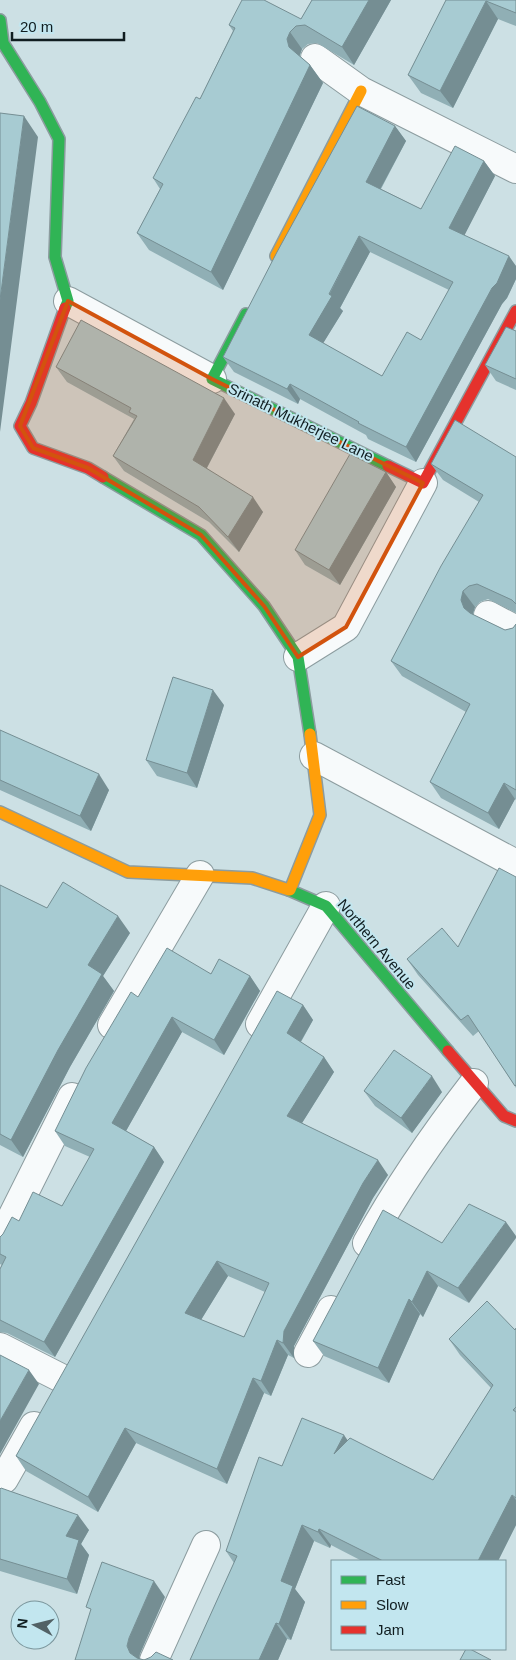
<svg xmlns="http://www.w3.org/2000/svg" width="516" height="1660" viewBox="0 0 516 1660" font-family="Helvetica,sans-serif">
<rect width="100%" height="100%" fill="#cce0e4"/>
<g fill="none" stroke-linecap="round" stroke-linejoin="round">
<defs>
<path id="street" d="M 315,58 L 361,91 L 516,169
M 68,301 L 212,379
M 488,615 L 516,630
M 298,657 L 346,627 L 423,483
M 314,756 L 516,864
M 260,1024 L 326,906
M 112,1025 L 200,875
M 0,1241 L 72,1097
M 367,1243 C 399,1185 433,1136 474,1083
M 0,1347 L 61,1378
M 308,1353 L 331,1310
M 0,1477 L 4,1479 L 34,1426
M 154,1660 L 206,1545"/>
<path id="fast" d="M 0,20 L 3,43 L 40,102 L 59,139 L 55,257 L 68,301 L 65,308
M 246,314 L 212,379 L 388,466
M 103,477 L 201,535 L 264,606 L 298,657 L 310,734
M 289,890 L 326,906 L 448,1051"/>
<path id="slow" d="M 276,256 L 361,91
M 0,812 L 128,872 L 252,878 L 289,890
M 290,890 L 320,815 L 310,734"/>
<path id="jam" d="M 65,308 L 31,403 L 20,426 L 33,448 L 88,468 L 103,477
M 388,466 L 423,483 L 516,311
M 448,1051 L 504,1116 L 516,1121"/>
</defs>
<use href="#street" stroke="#8c9c9f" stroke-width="30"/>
<use href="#fast" stroke="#8c9c9f" stroke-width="14"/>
<use href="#slow" stroke="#8c9c9f" stroke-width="14"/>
<use href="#jam" stroke="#8c9c9f" stroke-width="14"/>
<use href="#street" stroke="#f7fafb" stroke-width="28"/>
<use href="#fast" stroke="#30b455" stroke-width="11"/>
<use href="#slow" stroke="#ff9f0a" stroke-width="11"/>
<use href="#jam" stroke="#e5322d" stroke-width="11"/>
</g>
<path fill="#90afb5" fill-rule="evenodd" d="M 312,0 L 391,0 L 354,65 L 317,43 L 308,44 L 302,49 L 300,56 L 310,65 L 323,83 L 223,290 L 149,250 L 137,233 L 160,189 L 153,178 L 200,99 L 233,31 L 229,25 L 301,19 Z
M 446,0 L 516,0 L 516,26 L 498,19 L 453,108 L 421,93 L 408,75 Z
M 395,126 L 406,141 L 381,189 L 421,209 L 484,161 L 495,176 L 464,235 L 516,266 L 516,279 L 507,298 L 502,304 L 416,462 L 368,439 L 366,435 L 300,399 L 298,404 L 234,372 L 223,357 ZM 370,252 L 449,290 L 421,340 L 382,376 L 323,343 L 343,311 L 340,308 Z
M 516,331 L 516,390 L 496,381 L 485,365 Z
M 56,367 L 235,414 L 207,468 L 263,512 L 239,552 L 209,522 L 124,471 L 113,456 L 134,419 L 67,382 Z
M 516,457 L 516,613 L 488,599 L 480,602 L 475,607 L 473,615 L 505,630 L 513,628 L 516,624 L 516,800 L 515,799 L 499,829 L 441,798 L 430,782 L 466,712 L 402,676 L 391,661 L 479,502 L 443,480 L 431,464 Z
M 386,472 L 396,487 L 340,585 L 305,565 L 295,550 Z
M 224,705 L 197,788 L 157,776 L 146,760 Z
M 0,730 L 109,790 L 91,831 L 0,790 Z
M 516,877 L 516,1088 L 479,1031 L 473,1036 L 418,975 L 407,959 L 458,947 Z
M 0,885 L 47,908 L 130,933 L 103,976 L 114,991 L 70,1067 L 23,1157 L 0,1145 Z
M 211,974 L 250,976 L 260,991 L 224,1055 L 182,1032 L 126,1131 L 154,1147 L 164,1162 L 55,1357 L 7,1333 L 0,1332 L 0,1269 L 2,1265 L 0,1264 L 0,1237 L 19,1221 L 62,1206 L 90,1157 L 65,1146 L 55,1131 L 138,997 Z
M 303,1005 L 313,1020 L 301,1042 L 324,1057 L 334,1072 L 302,1123 L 388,1175 L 373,1198 L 294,1346 L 294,1358 L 288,1355 L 271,1396 L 264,1393 L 227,1484 L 136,1443 L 98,1512 L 26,1471 L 16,1456 ZM 228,1276 L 265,1292 L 244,1337 L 201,1320 Z
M 364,1091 L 442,1092 L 412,1133 L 375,1106 Z
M 442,1243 L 469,1303 L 438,1286 L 423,1317 L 420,1314 L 389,1383 L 324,1356 L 313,1341 Z
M 516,1328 L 516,1525 L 498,1561 L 362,1561 L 331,1545 L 330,1548 L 314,1541 L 295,1589 L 305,1602 L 291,1640 L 287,1639 L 278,1660 L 190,1660 L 234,1563 L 226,1551 L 282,1466 L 347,1441 L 433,1480 L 491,1388 L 460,1355 L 449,1339 L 515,1330 Z
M 0,1489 L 89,1530 L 81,1544 L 89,1555 L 77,1594 L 0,1571 Z"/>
<path fill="#758e93" d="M 369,0 L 391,0 L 354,65 L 342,47 Z
M 486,1 L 498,19 L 453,108 L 440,91 Z
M 290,32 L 302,49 L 299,57 L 289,47 L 287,39 Z
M 310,65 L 323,83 L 223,290 L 211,272 Z
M 24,116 L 38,137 L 0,432 L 0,300 Z
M 395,126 L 406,141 L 376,197 L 366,182 Z
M 484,161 L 495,176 L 460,244 L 449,228 Z
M 359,236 L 370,252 L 340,308 L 343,311 L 319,350 L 309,335 Z
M 509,256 L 516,266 L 516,279 L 507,298 L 502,304 L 416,462 L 406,447 Z
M 290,384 L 300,399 L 298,404 L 287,389 Z
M 224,398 L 235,414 L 203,475 L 193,460 Z
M 386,472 L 396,487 L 340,585 L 329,570 Z
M 253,497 L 263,512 L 239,552 L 228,537 Z
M 463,591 L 475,607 L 472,616 L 464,608 L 461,600 Z
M 213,690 L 224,705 L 197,788 L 187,773 Z
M 99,774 L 109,790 L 91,831 L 80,816 Z
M 504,783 L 515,799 L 499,829 L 488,813 Z
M 118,916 L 130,933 L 103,976 L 114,991 L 70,1067 L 23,1157 L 11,1140 L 88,965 Z
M 250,976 L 260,991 L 224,1055 L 214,1040 Z
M 303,1005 L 313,1020 L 297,1048 L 287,1033 Z
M 172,1017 L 182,1032 L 122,1138 L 112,1123 Z
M 324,1057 L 334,1072 L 297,1131 L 287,1116 Z
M 432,1076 L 442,1092 L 412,1133 L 401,1118 Z
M 154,1147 L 164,1162 L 55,1357 L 44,1342 Z
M 378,1160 L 388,1175 L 373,1198 L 294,1346 L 294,1358 L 283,1343 L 284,1331 L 363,1183 Z
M 506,1222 L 516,1236 L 516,1238 L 469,1303 L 458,1288 Z
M 217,1261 L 228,1276 L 196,1328 L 185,1313 Z
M 427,1271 L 438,1286 L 423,1317 L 412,1302 Z
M 409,1299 L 420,1314 L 389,1383 L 378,1368 Z
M 277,1340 L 288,1355 L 271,1396 L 261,1381 Z
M 29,1370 L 39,1384 L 0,1454 L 0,1421 Z
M 253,1378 L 264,1393 L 227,1484 L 217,1469 Z
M 125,1428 L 136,1443 L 98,1512 L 88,1497 Z
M 344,1435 L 355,1451 L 334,1454 Z
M 512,1495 L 516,1500 L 516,1525 L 498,1561 L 478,1561 Z
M 78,1515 L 89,1530 L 81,1544 L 89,1555 L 77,1594 L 67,1579 L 66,1536 Z
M 302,1525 L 314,1541 L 295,1589 L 305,1602 L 291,1640 L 279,1624 L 281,1581 Z
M 319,1529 L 331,1545 L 330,1548 L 318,1532 Z
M 154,1581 L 165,1597 L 140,1654 L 139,1660 L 130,1653 L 127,1646 L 129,1638 Z
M 276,1623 L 287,1639 L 278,1660 L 259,1660 Z"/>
<path fill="#a7cbd2" stroke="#758e93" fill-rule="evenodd" d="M 242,0 L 264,0 L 301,19 L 312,0 L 369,0 L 342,47 L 305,25 L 296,26 L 290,32 L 287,39 L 289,47 L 310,65 L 211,272 L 137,233 L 163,184 L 153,178 L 196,97 L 200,99 L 235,28 L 229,25 Z
M 446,0 L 516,0 L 516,13 L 486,1 L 440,91 L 408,75 Z
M 357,106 L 395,126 L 366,182 L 421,209 L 455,146 L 484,161 L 449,228 L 509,256 L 497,283 L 492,288 L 406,447 L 358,423 L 359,422 L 290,384 L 287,389 L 223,357 L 277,252 ZM 359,236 L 453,282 L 421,340 L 407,332 L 382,376 L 309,335 L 332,296 L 329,294 Z
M 0,113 L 24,116 L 0,300 Z
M 81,320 L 224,398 L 193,460 L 253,497 L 228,537 L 199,507 L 113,456 L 137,416 L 129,412 L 131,408 L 56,367 Z
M 506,327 L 516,331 L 516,379 L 485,365 Z
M 455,420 L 516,457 L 516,604 L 512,600 L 477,584 L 469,586 L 463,591 L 461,600 L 464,608 L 470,613 L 505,630 L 513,628 L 516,624 L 516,790 L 504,783 L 488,813 L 430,782 L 470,704 L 391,661 L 441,566 L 483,495 L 431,464 Z
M 350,454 L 386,472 L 329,570 L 295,550 Z
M 173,677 L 213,690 L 187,773 L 146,760 Z
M 0,730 L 99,774 L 80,816 L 0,780 Z
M 499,868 L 516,877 L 516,1085 L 515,1086 L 468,1015 L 461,1020 L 407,959 L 442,928 L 458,947 Z
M 63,882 L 118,916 L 88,965 L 102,974 L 58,1050 L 11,1140 L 0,1134 L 0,885 L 47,908 Z
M 167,948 L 211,974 L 219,959 L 250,976 L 214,1040 L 172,1017 L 112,1123 L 154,1147 L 44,1342 L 0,1320 L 0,1269 L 6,1257 L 0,1254 L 0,1237 L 3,1234 L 12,1217 L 19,1221 L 33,1192 L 62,1206 L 94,1149 L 55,1131 L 86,1068 L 131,992 L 138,997 Z
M 277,991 L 303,1005 L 287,1033 L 324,1057 L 287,1116 L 378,1160 L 363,1183 L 284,1331 L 283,1343 L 277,1340 L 261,1381 L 253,1378 L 217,1469 L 125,1428 L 88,1497 L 16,1456 ZM 217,1261 L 269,1283 L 244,1337 L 185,1313 Z
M 394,1050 L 432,1076 L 401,1118 L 364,1091 Z
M 469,1204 L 506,1222 L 458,1288 L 427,1271 L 412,1302 L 409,1299 L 378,1368 L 313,1341 L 383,1210 L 442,1243 Z
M 487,1301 L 515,1330 L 516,1328 L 516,1407 L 513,1410 L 516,1412 L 516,1498 L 512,1495 L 478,1561 L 383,1561 L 319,1529 L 318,1532 L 302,1525 L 281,1581 L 293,1586 L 279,1624 L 276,1623 L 259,1660 L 190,1660 L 237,1556 L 226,1551 L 259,1457 L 282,1466 L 302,1418 L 344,1435 L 334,1454 L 350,1438 L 433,1480 L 493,1385 L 449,1339 Z
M 0,1355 L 29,1370 L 0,1421 Z
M 1,1488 L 78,1515 L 66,1536 L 79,1540 L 67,1579 L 0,1559 L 0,1489 Z
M 102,1562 L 154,1581 L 129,1638 L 127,1646 L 130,1653 L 137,1658 L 144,1660 L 151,1657 L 156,1652 L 173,1660 L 75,1660 L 91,1609 L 86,1607 Z
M 466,1649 L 470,1649 L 491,1660 L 460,1660 Z"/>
<path fill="#d2530e" fill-opacity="0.2" stroke="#d2530e" stroke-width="4" stroke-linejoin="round" d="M 68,301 L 212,379 L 423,483 L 346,627 L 298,657 L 264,606 L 201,535 L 88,468 L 33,448 L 20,426 Z"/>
<g text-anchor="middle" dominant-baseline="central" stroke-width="4" stroke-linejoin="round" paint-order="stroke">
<g font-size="15" fill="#101d20" stroke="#c2e6ef">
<text transform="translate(301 422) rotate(26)">Srinath Mukherjee Lane</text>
<text transform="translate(377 944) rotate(50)">Northern Avenue</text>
</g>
</g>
<rect x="331" y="1560" width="175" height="90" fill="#c2e6ef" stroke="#7b969c"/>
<rect x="341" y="1576" width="25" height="8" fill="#30b455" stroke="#7b969c"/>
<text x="376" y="1585" font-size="15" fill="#101d20">Fast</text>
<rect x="341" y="1601" width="25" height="8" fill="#ff9f0a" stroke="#7b969c"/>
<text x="376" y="1610" font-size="15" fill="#101d20">Slow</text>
<rect x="341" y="1626" width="25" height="8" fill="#e5322d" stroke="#7b969c"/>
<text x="376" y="1635" font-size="15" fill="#101d20">Jam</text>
<g transform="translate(35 1625) rotate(277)"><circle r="24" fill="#c2e6ef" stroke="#7b969c"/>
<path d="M0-4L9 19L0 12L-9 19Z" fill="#526165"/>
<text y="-8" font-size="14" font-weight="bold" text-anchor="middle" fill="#101d20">N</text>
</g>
<path d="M12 32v8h112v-8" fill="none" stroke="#101d20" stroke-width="2.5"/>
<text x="20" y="32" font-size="15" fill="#101d20" stroke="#c2e6ef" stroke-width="4" paint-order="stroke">20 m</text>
</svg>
